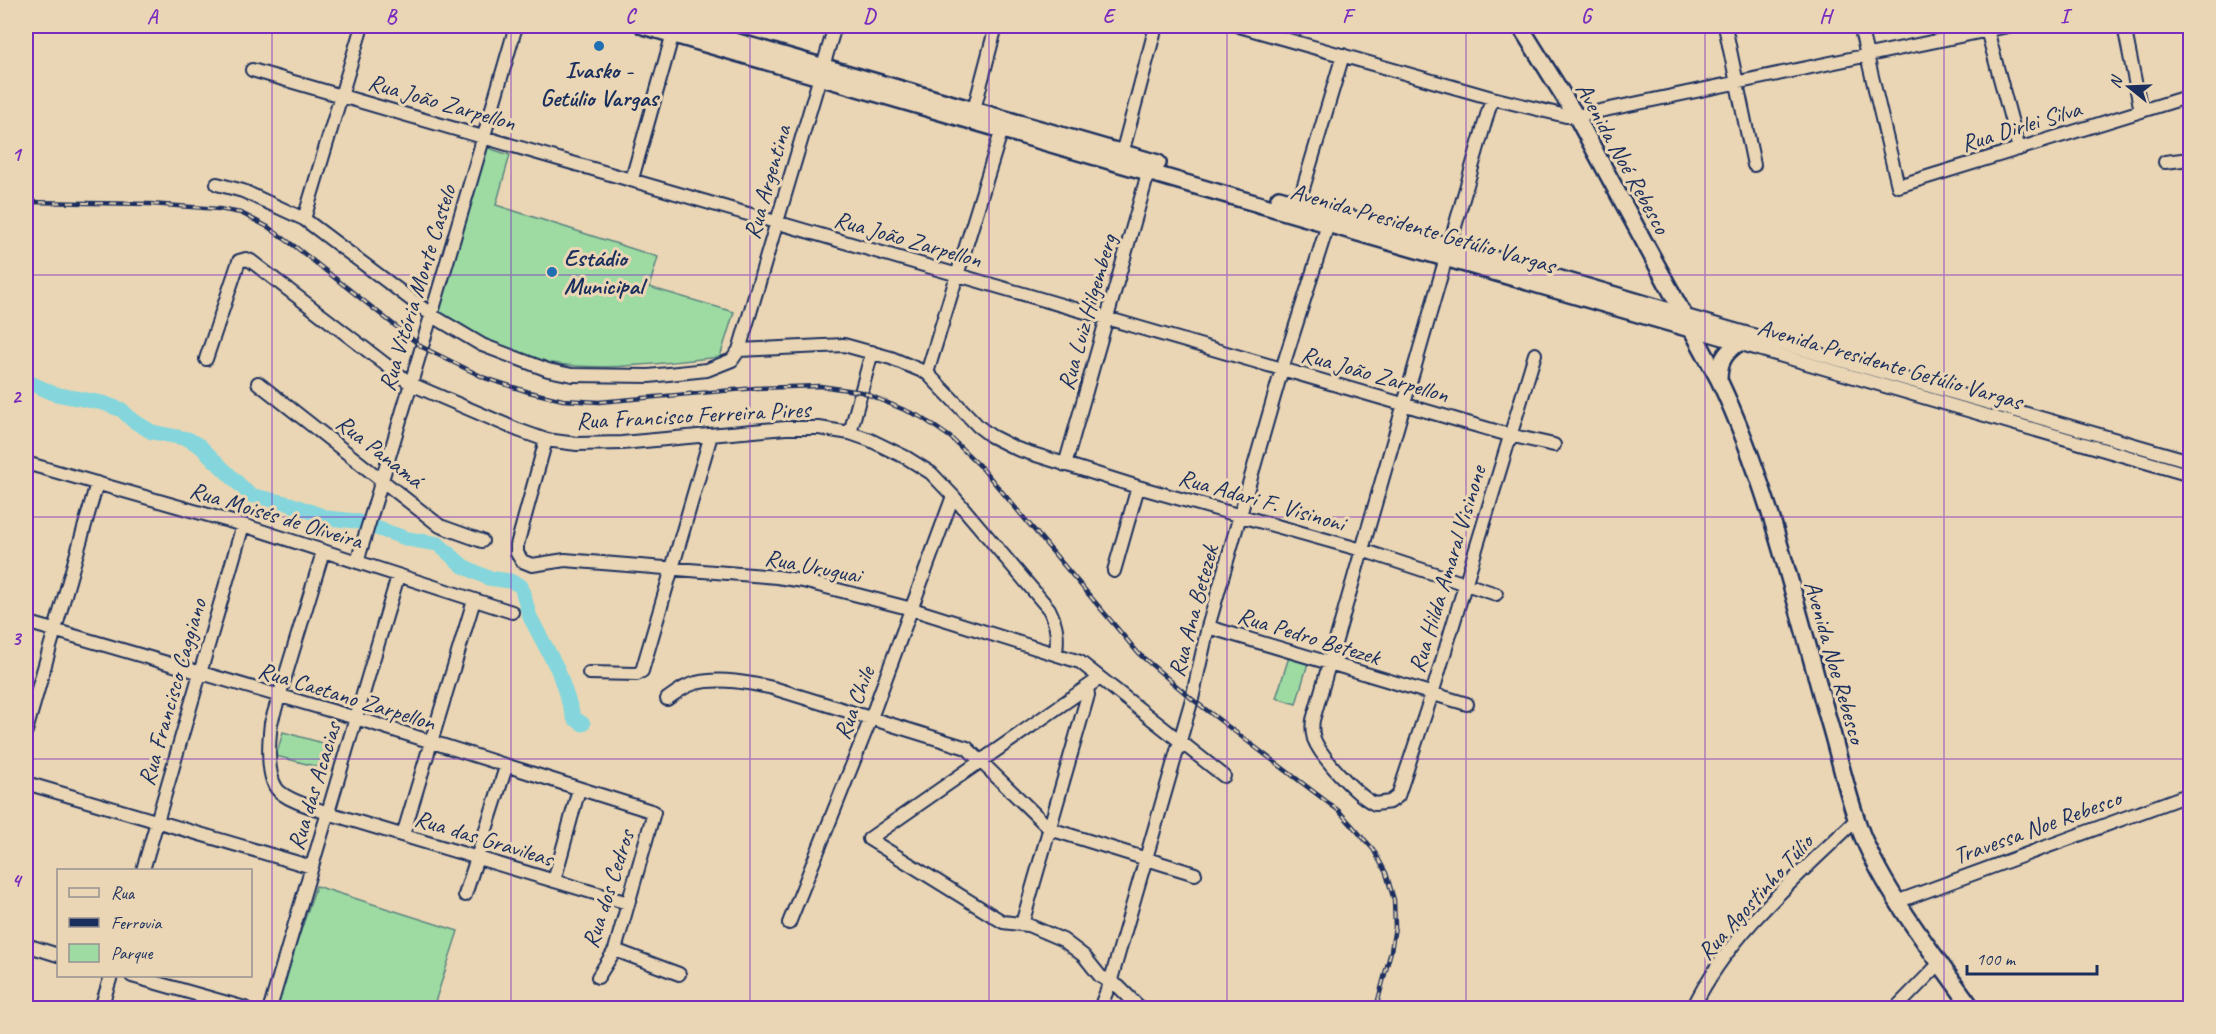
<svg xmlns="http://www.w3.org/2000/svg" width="2216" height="1034" viewBox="0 0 2216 1034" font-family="Caveat,sans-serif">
<rect width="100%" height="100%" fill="#ead6b4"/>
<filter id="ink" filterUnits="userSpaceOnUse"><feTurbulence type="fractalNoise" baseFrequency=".0167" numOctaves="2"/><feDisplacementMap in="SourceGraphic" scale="12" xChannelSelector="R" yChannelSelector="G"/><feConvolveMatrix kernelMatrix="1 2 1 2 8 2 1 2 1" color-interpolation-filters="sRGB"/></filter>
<g filter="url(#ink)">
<path fill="#9edba2" stroke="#5c8580" stroke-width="1.5" d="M 485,147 L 510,155 L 496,205 L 658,257 L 649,287 L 734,312 L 720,357 C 651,364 579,377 511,353 C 486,344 462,329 437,317 Z
M 1289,657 L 1308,663 L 1296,704 L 1276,698 Z
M 283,732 L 330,745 L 322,768 L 276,756 Z
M 316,886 L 458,931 L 433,1008 L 275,1008 Z"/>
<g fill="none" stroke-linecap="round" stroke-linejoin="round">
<path stroke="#84d6dc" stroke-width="15" d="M 26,381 L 55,394 L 103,403 L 122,410 L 132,420 L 152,432 L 188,439 L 200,446 L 250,495 L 290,504 L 328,518 L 356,521 L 408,539 L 438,544 L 463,566 L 488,578 L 510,581 L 521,586 L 530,617 L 558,670 L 574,718 L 583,724"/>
<defs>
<path id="minor" d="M 1239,26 L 1492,98 L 1566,116 L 1576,116 L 2008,26
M 1725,26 L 1754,165
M 1860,26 L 1898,186 L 2190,96
M 1986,26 L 2019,149
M 2124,26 L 2141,111
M 252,70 L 1509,435 L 1554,445
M 1492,98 L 1313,720 C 1312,726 1312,732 1314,739 C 1321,757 1357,796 1375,804 L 1390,802 L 1398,796 L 1432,694 L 1535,354
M 972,117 L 996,26
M 1120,161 L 1156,26
M 2165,162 L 2190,159
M 632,179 L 675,26
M 217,184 L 243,191 L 304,219 L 433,316 L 482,345 L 548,370 L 572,375 L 649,376 L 707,370 L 732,360 L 739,350 L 844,345 L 891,358 L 927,373 L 978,426 L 991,436 L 1017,449 L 1138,487 L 1362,550 L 1496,594
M 1296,212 L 1343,55
M 304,219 L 362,26
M 1683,315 L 2190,461
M 1690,329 L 2190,475
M 739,350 L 835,26
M 206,359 L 239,261 L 246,259 L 251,261 L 411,384 L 518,430 L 546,440 L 577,444 L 622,443 L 786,428 L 819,428 L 850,433 L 870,440 L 907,458 L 931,473 L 953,496 L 1049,609 C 1057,625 1058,636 1056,653
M 927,373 L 1002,129
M 258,383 L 440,526 L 482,541
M 850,433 L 872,352
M 546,440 L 517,545 L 517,553 L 522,561 L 532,565 L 565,560 L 777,577 L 803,581 L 912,609 L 1080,662 L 1224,776
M 26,463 L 243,525 L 512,612
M 1065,465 L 1151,163
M 323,552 L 271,723 C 269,740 266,774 277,789 C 285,800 315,808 328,813 L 628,903
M 357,562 C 412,383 464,205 516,26
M 1114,571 L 1138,487
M 26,622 L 356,718 L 654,812 L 615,950 L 598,977
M 1208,627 L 1467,704
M 589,673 L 637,674 L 642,671 L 711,435
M 1100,678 L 869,839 L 1003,922 L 1028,925 L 1063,940 L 1084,956 L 1100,976 L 1119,987 L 1140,1008
M 667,699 C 676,693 685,685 696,683 C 720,677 750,683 773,688 L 967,748 L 1050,829 L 1195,874
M 26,731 L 97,483
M 26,783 L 312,867
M 403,835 L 474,600
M 143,870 L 243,525
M 554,881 L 579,789
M 465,895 L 506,767
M 1899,901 L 2190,794
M 789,923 L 871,718 L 953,496
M 1022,924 L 1088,695 L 1087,687
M 26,945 L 58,955
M 615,950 L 679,974
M 132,976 L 245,1008
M 101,1008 L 111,976
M 270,1008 L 398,576
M 1100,1008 L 1110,983 L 1192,699 L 1208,627 L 1282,369 L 1330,218
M 1693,1008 C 1729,933 1798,876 1857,819
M 1896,1008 L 1940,963"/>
<path id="major" d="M 643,26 L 1690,329
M 682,26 L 1158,163
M 1520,26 L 1576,116 L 1719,380 C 1770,488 1796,607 1829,722 C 1840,759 1848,799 1862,835 C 1886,894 1935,956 1972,1008
M 1279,198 L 1449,246 L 1683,315
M 1719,380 C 1719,362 1724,353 1739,343"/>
</defs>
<use href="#minor" stroke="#1b2f5e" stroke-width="16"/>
<use href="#major" stroke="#1b2f5e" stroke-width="20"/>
<use href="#minor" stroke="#ead6b4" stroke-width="12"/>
<use href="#major" stroke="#ead6b4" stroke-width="15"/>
<defs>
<path id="rail" d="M 26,202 L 150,204 L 219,209 L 241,213 L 268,227 L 297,248 L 422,347 L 485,378 L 529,392 L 563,400 L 599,402 L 756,388 L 820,386 L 862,392 L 921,417 L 950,437 L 981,467 L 1139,654 L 1192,699 L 1339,811 L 1373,849 L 1386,873 L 1394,900 L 1395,927 L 1391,951 L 1376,1008"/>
</defs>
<use href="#rail" stroke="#1b2f5e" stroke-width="4.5"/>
<use href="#rail" stroke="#ead6b4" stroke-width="2" stroke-dasharray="7" stroke-linecap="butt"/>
</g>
</g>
<path fill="none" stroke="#7b2cbf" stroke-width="1.5" stroke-opacity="0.55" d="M 272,26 L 272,1008M 511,26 L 511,1008M 750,26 L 750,1008M 989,26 L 989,1008M 1227,26 L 1227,1008M 1466,26 L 1466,1008M 1705,26 L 1705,1008M 1944,26 L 1944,1008M 26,275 L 2190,275M 26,517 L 2190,517M 26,759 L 2190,759"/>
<g fill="#1f6fb2" stroke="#ead6b4" stroke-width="2">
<circle cx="599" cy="46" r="6"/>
<circle cx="552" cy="272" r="6"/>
</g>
<g text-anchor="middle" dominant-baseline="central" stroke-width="6" stroke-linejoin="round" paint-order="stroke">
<g font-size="24" font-weight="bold" fill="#1b2f5e" stroke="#ead6b4">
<text x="599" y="70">Ivasko -<tspan x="599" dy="28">Getúlio Vargas</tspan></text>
<text x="564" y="258" text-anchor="start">Estádio<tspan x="564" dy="28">Municipal</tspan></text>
</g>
<g font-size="24" fill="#1b2f5e" stroke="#ead6b4">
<text transform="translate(442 102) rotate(16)">Rua João Zarpellon</text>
<text transform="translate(2021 126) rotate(-17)">Rua Dirlei Silva</text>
<text transform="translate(1623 158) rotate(61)">Avenida Noé Rebesco</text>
<text transform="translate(767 182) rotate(-74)">Rua Argentina</text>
<text transform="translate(1423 228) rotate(16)">Avenida Presidente Getúlio Vargas</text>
<text transform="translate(908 239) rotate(16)">Rua João Zarpellon</text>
<text transform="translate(417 288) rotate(-73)">Rua Vitória Monte Castelo</text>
<text transform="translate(1087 312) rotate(-74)">Rua Luiz Hilgemberg</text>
<text transform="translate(1890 364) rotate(16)">Avenida Presidente Getúlio Vargas</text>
<text transform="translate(1375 374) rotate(16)">Rua João Zarpellon</text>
<text transform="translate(693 415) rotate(-3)">Rua Francisco Ferreira Pires</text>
<text transform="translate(380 451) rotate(38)">Rua Panamá</text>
<text transform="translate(1262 500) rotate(16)">Rua Adari F. Visinoni</text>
<text transform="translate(276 515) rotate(17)">Rua Moisés de Oliveira</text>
<text transform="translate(813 566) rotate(11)">Rua Uruguai</text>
<text transform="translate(1447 569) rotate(-73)">Rua Hilda Amaral Visinone</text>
<text transform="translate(1193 611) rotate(-75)">Rua Ana Betezek</text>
<text transform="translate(1309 636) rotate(17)">Rua Pedro Betezek</text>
<text transform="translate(1835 662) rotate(74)">Avenida Noe Rebesco</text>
<text transform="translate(172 692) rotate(-74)">Rua Francisco Caggiano</text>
<text transform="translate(347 696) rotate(17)">Rua Caetano Zarpellon</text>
<text transform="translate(854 703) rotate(-69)">Rua Chile</text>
<text transform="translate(314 786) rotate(-73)">Rua das Acacias</text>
<text transform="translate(2037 827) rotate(-20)">Travessa Noe Rebesco</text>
<text transform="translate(484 838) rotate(17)">Rua das Gravileas</text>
<text transform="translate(608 889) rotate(-72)">Rua dos Cedros</text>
<text transform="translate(1755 897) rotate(-48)">Rua Agostinho Túlio</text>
</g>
</g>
<rect width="2216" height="1034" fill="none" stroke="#ead6b4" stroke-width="66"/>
<rect x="57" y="869" width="195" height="108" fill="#ead6b4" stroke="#979392" stroke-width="1.5"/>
<rect x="69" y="888" width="30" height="9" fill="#ead6b4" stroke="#979392" stroke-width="1.5"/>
<text x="111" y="899" font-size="18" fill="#1b2f5e">Rua</text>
<rect x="69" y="918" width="30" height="9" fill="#1b2f5e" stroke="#979392" stroke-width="1.5"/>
<text x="111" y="929" font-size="18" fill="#1b2f5e">Ferrovia</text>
<rect x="69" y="944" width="30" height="18" fill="#9edba2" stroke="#979392" stroke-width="1.5"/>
<text x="111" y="959" font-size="18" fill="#1b2f5e">Parque</text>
<g transform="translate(2129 87) rotate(288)" stroke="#ead6b4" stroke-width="4.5" paint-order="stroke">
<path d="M0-4.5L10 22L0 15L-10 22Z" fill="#1b2f5e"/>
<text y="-9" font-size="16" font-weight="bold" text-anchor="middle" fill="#1b2f5e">N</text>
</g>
<path d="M1967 965v9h130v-9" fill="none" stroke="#1b2f5e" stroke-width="3"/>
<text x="1976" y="965" font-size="18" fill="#1b2f5e" stroke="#ead6b4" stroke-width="4.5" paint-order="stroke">100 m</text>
<rect x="33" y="33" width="2150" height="968" fill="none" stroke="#7b2cbf" stroke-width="2"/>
<g font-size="20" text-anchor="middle" font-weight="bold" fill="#7b2cbf">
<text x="152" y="23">A</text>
<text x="391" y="23">B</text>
<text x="630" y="23">C</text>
<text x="869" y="23">D</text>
<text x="1108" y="23">E</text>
<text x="1347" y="23">F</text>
<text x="1586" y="23">G</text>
<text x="1825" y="23">H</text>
<text x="2064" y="23">I</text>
<text x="16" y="161">1</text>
<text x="16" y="403">2</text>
<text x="16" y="645">3</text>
<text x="16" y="887">4</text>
</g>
</svg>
